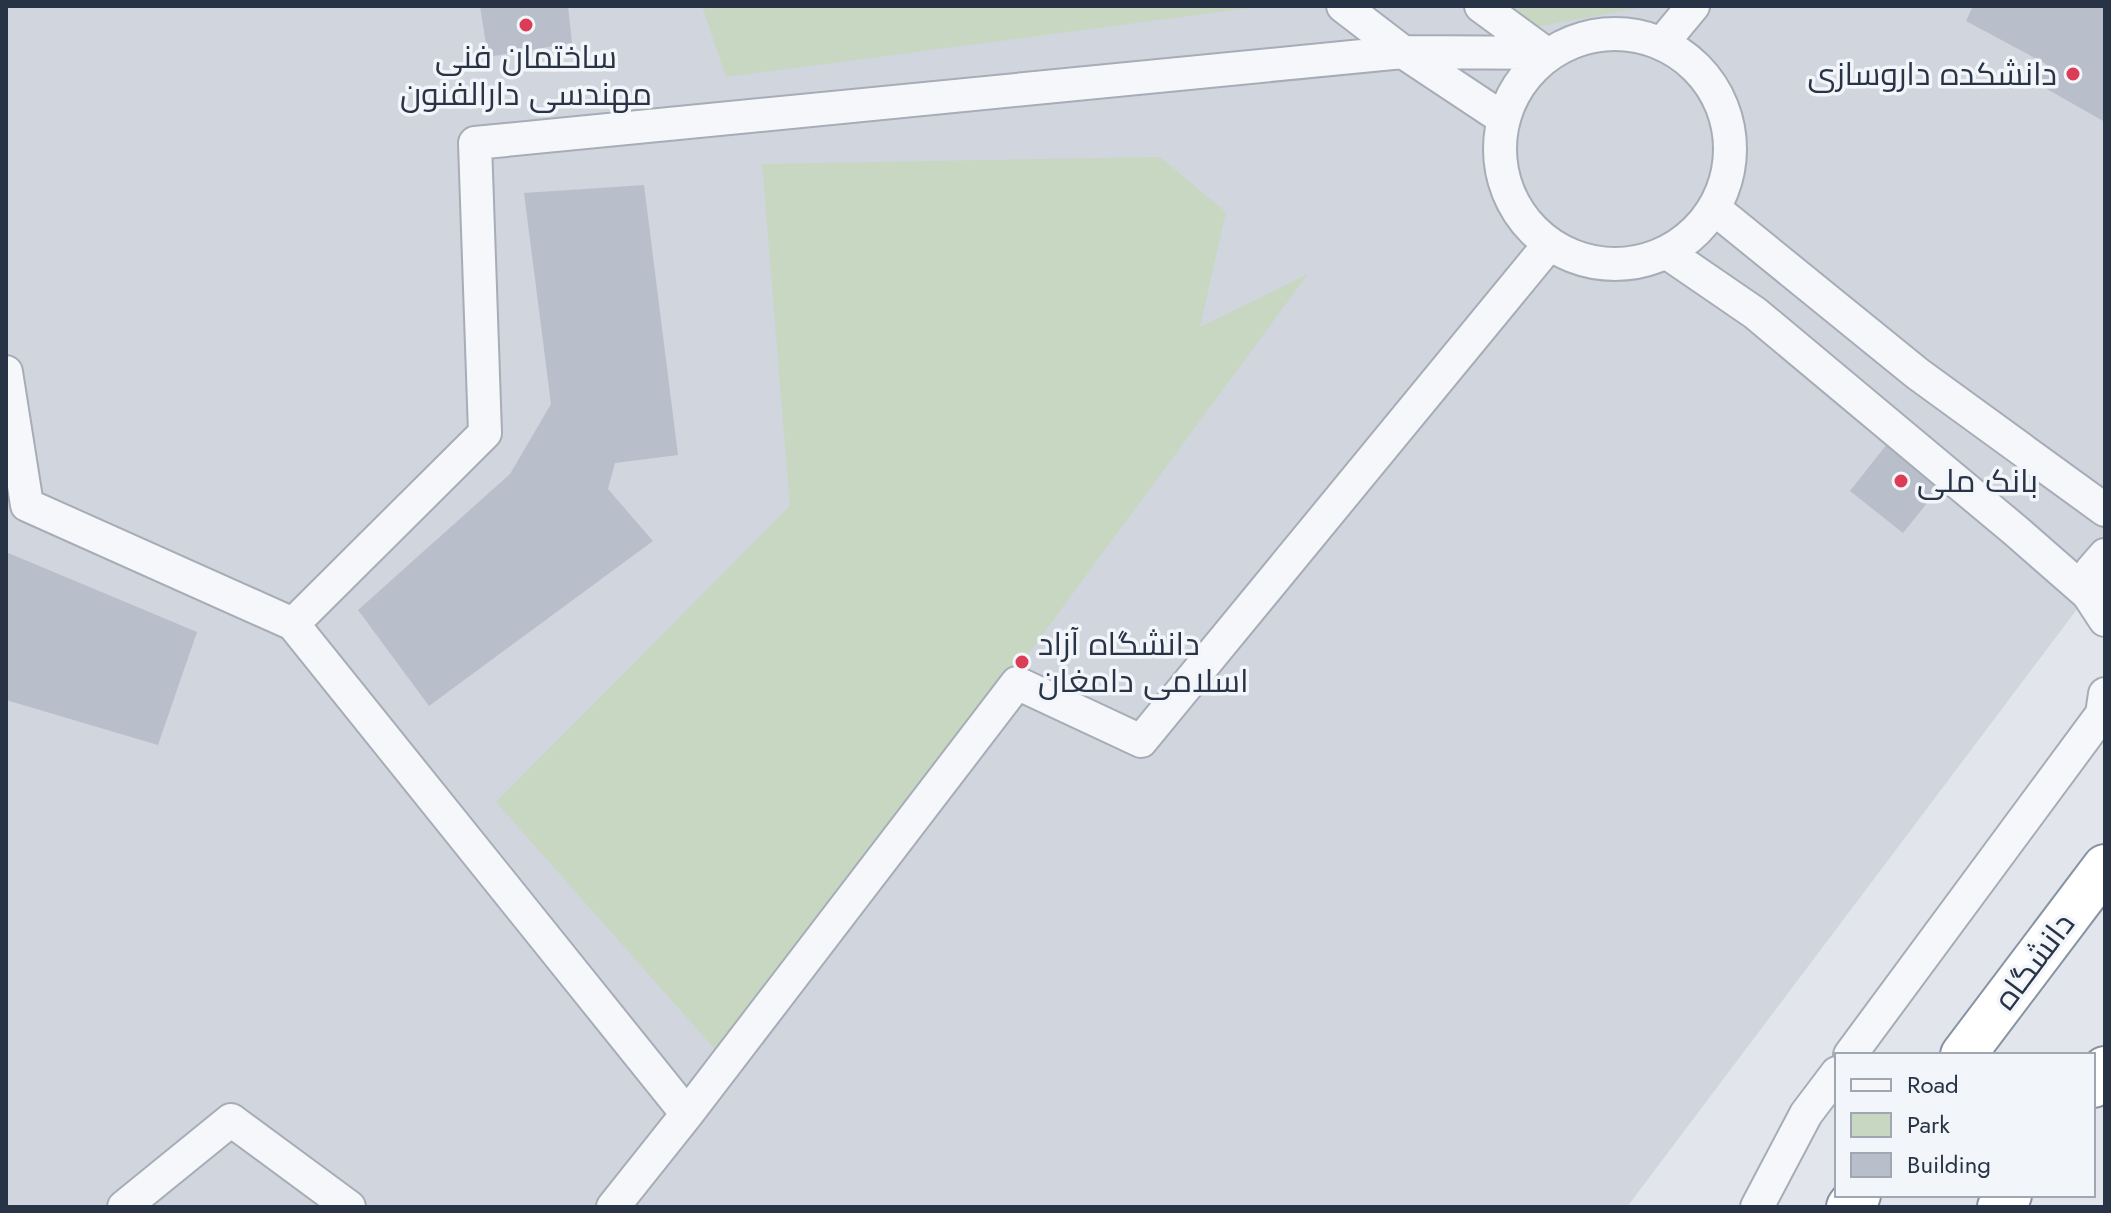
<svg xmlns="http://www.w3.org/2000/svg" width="2111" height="1213" viewBox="0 0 2111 1213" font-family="Jost,Cairo,sans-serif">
<rect width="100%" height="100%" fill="#e2e6ec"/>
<path fill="#d0d5de" d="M 6,6 L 2105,6 L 2105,572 L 1627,1207 L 6,1207 Z"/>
<path fill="#c8d7c2" d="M 702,6 L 1264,6 L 726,77 Z
M 1481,6 L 1650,6 L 1513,31 Z
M 1160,157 L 1226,212 L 1200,327 L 1308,274 L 727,1063 L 496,802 L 790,506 L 762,164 Z"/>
<path fill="#b9bfca" d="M 480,6 L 568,6 L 572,43 L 488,57 Z
M 1973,6 L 2105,6 L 2105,122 L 2038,84 L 2046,64 L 1966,21 Z
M 644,185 L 678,455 L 615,463 L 608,489 L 653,541 L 429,706 L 358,610 L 510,474 L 551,404 L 524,193 Z
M 1898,430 L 1952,472 L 1903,533 L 1850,491 Z
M 6,552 L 197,632 L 158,745 L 6,700 Z"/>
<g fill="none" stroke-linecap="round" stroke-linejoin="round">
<defs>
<path id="street" d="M 1343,6 L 1403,52 L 1501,117
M 1481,6 L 1545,53
M1500 149a115 115 0 1 1 230 0a115 115 0 1 1-230 0Z
M 1664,41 L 1693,6
M 1716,210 L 1918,374 L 2105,510
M 1669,254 L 1755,313 L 2016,531 L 2088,594
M 6,372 L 27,505 L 293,624 L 485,433 L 475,143 L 1403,52 L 1545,53
M 2105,555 L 2091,571 L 2088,594 L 2105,620
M 293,624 L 687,1114 L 1017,683 L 1141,741 L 1547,247
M 1850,1055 L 2102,714 L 2105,694
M 124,1207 L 231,1120 L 349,1207
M 613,1207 L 687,1114
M 1757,1207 L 1806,1114 L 1837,1073"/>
<path id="highway" d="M 1963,1055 L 2105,867
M 2093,1085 L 2105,1069
M 1849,1207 L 1858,1195
M 2000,1207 L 2009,1195"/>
</defs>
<use href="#street" stroke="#a6adb7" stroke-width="36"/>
<use href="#highway" stroke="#8893a4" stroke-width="48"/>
<use href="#street" stroke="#f6f7fa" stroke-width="32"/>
<use href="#highway" stroke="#fff" stroke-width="44"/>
</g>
<g fill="#dc3c55" stroke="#f2f5f9" stroke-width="3">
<circle cx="526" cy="25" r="8"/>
<circle cx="2073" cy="74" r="8"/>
<circle cx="1901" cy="481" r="8"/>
<circle cx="1022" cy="662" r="8"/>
</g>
<g text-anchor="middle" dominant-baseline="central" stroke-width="7" stroke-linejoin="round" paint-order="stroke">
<g font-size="32" fill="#283346" stroke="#f2f5f9" text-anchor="start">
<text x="526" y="57" text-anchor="middle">ساختمان فنی<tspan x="526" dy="37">مهندسی دارالفنون</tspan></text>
<text x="2057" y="74" text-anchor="end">دانشکده داروسازی</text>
<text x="1917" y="481">بانک ملی</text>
<text x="1038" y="644">دانشگاه آزاد<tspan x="1038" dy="37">اسلامی دامغان</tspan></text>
</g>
<g font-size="32" fill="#283346" stroke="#f2f5f9">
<text transform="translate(2034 961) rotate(-53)">دانشگاه</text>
</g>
</g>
<rect width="2111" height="1213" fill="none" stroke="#283346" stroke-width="16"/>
<rect x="1835" y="1053" width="260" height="144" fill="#f2f5f9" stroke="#a1a7b1" stroke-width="2"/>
<rect x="1851" y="1079" width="40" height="12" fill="#f6f7fa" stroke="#a1a7b1" stroke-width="2"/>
<text x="1907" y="1093" font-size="24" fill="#283346">Road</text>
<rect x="1851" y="1113" width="40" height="24" fill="#c8d7c2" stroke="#a1a7b1" stroke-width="2"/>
<text x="1907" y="1133" font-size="24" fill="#283346">Park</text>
<rect x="1851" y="1153" width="40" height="24" fill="#b9bfca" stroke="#a1a7b1" stroke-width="2"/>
<text x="1907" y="1173" font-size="24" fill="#283346">Building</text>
</svg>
